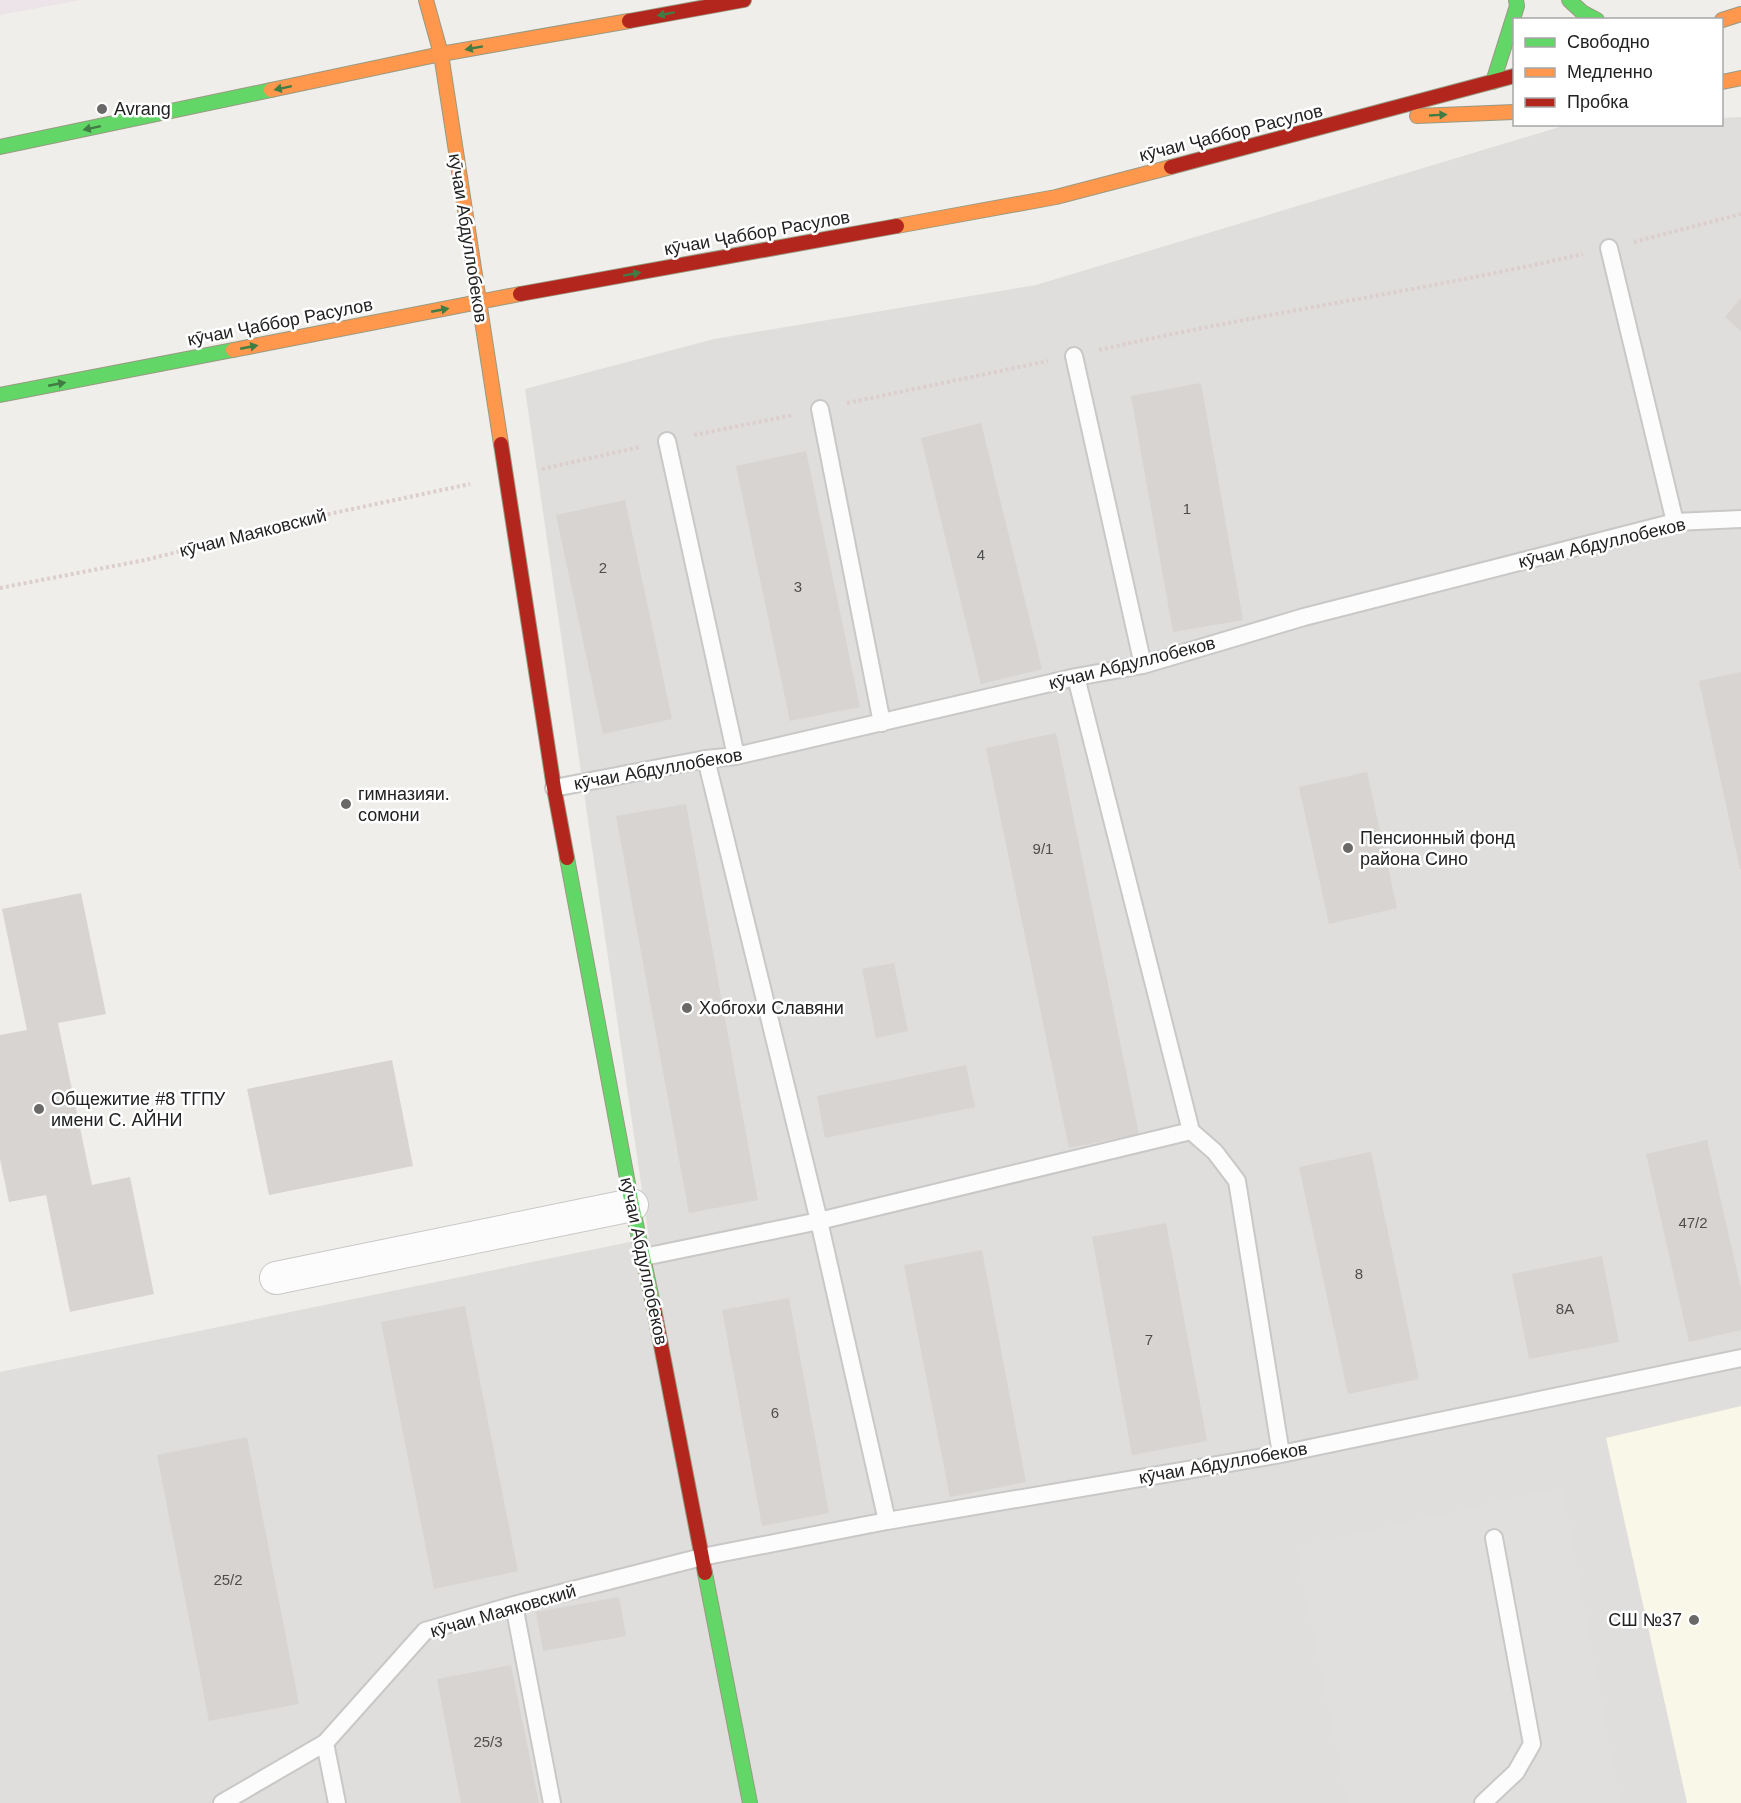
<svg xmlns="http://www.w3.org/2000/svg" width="1741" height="1803" viewBox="0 0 1741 1803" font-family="Helvetica,sans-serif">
<rect width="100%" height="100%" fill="#f0eeeb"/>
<path fill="#dfdedc" d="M 1741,117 L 1741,1803 L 0,1803 L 0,1372 L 649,1238 L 525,389 L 714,339 L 1036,285 L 1566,125 L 1722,124 L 1722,118 Z"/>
<path fill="#ede4e9" d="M 0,0 L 81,0 L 0,15 Z"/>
<path fill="#f8f7e8" d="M 1741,1406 L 1741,1803 L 1687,1803 L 1606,1438 Z"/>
<path fill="#e0dfde" d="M 1562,1487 L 1620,1803 L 1348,1803 L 1296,1547 Z"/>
<path fill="#d7d4d2" d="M 1741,298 L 1741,331 L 1725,317 Z
M 1201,383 L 1243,620 L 1173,632 L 1131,396 Z
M 981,423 L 1042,669 L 981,684 L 921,438 Z
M 806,451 L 860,707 L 790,721 L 736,466 Z
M 625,500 L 672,719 L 603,734 L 556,515 Z
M 1741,672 L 1741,869 L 1740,869 L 1699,681 Z
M 1056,733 L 1139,1134 L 1069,1148 L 986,748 Z
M 1367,772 L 1397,908 L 1329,924 L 1299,787 Z
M 686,804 L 758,1200 L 689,1213 L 616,816 Z
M 81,893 L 106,1014 L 58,1023 L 92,1185 L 130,1177 L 154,1294 L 70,1312 L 46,1195 L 9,1202 L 0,1159 L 0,1035 L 27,1030 L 2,909 Z
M 894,963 L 908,1031 L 876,1038 L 862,969 Z
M 392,1060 L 413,1166 L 269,1195 L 247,1089 Z
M 966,1065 L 975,1107 L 825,1138 L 817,1096 Z
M 1707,1140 L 1741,1289 L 1741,1330 L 1689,1342 L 1646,1154 Z
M 1371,1152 L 1419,1379 L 1348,1394 L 1299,1167 Z
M 1166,1223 L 1207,1441 L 1132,1455 L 1092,1237 Z
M 982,1250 L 1026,1482 L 950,1497 L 904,1265 Z
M 1602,1256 L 1619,1342 L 1529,1359 L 1512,1274 Z
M 789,1298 L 829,1513 L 762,1526 L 722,1310 Z
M 465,1306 L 518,1571 L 434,1589 L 381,1322 Z
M 247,1437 L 299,1704 L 209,1721 L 157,1455 Z
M 619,1597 L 626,1636 L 543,1651 L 536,1612 Z
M 511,1665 L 539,1803 L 461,1803 L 437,1679 Z"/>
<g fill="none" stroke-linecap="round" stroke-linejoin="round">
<defs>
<path id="lane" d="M 1609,248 L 1675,522
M 1074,356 L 1143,665
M 820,409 L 882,723
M 667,441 L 736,756
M 1076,677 L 1191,1131 L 1215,1152 L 1237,1181 L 1281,1454
M 706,759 L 819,1221 L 887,1521
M 554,788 L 706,759 L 736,756 L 1076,677 L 1143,665 L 1304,617 L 1675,522 L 1741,519
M 644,1257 L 819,1221 L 1191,1131
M 514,1605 L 552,1803
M 325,1743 L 337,1803
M 222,1803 L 325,1743 L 425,1631 L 514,1605 L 702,1557 L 887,1521 L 1281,1454 L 1741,1358
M 1483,1803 L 1516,1772 L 1532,1744 L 1494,1538"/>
<path id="street" d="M 276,1278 L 632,1205"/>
<path id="fast" d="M 1569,0 L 1582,12 L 1597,20
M 1493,82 L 1517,6 L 1516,0
M 0,147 L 271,90
M 0,395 L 233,350
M 567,858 L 632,1205 L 654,1309
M 705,1573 L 750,1803"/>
<path id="slow" d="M 426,0 L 441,54 L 501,444
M 1722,20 L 1741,14
M 1722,82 L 1741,78
M 271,90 L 441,54 L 629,21
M 1417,116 L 1514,112
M 897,226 L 1056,197 L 1171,167
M 233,350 L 520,294"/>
<path id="jam" d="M 629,21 L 744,0
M 1171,167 L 1514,76
M 520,294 L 897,226
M 501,444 L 554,788 L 567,858
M 654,1309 L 705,1573"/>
</defs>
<use href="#lane" stroke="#c9c8c7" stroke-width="20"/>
<use href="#street" stroke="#c9c8c7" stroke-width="34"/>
<use href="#fast" stroke="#999a82" stroke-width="16"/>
<use href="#slow" stroke="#999a82" stroke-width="16"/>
<use href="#jam" stroke="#999a82" stroke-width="16"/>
<path stroke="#dccecd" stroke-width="4" stroke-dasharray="3 3" stroke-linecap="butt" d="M 1634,242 L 1741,214
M 1099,350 C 1260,313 1423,291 1583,254
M 847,403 L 1048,361
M 694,435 L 793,415
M 542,469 L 640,447
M 0,588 L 145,560 L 329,514 L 470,484"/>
<use href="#lane" stroke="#fdfcfc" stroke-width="16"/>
<use href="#street" stroke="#fdfcfc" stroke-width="32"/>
<use href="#fast" stroke="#63d668" stroke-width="14"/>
<use href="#slow" stroke="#ff974d" stroke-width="14"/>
<use href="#jam" stroke="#b3261e" stroke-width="14"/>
</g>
<defs><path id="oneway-solid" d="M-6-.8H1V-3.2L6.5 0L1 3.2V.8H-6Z" transform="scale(1.5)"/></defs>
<g fill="#427c45">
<use href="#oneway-solid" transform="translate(666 14) rotate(170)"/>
<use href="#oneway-solid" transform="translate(474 48) rotate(170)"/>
<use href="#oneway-solid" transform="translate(283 88) rotate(168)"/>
<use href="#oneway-solid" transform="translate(1438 115) rotate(-3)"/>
<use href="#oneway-solid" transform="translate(92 128) rotate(168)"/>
<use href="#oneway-solid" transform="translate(632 274) rotate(-10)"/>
<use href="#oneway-solid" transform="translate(440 310) rotate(-11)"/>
<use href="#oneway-solid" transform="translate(249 347) rotate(-11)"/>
<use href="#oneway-solid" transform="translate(57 384) rotate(-11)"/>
</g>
<g fill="#6a6968" stroke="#fff" stroke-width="2">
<circle cx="102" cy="109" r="6"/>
<circle cx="346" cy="804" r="6"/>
<circle cx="1348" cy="848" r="6"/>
<circle cx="687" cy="1008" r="6"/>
<circle cx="39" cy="1109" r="6"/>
<circle cx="1694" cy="1620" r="6"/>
</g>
<g text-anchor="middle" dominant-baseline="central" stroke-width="5" stroke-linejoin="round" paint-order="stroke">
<g font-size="15" fill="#4f4e4e">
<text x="1187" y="508">1</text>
<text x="981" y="554">4</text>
<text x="603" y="567">2</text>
<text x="798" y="586">3</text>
<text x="1043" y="848">9/1</text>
<text x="1693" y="1222">47/2</text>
<text x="1359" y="1273">8</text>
<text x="1565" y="1308">8А</text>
<text x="1149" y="1339">7</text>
<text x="775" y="1412">6</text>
<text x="228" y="1579">25/2</text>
<text x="488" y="1741">25/3</text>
</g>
<g font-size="18" fill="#222" stroke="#fff" text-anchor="start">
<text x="114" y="109">Avrang</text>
<text x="358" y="794">гимназияи.<tspan x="358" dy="21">сомони</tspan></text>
<text x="1360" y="838">Пенсионный фонд<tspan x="1360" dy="21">района Сино</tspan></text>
<text x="699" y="1008">Хобгохи Славяни</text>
<text x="51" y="1099">Общежитие #8 ТГПУ<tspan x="51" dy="21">имени С. АЙНИ</tspan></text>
<text x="1682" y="1620" text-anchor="end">СШ №37</text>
</g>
<g font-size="18" fill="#222" stroke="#fff">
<text transform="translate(1231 133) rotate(-14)">кӯчаи Ҷаббор Расулов</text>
<text transform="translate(757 233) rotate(-10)">кӯчаи Ҷаббор Расулов</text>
<text transform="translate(468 238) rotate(81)">кӯчаи Абдуллобеков</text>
<text transform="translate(280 322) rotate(-11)">кӯчаи Ҷаббор Расулов</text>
<text transform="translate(253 533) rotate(-14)">кӯчаи Маяковский</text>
<text transform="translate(1602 543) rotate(-13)">кӯчаи Абдуллобеков</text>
<text transform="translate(1132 663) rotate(-14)">кӯчаи Абдуллобеков</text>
<text transform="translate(658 769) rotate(-10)">кӯчаи Абдуллобеков</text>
<text transform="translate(644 1261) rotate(78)">кӯчаи Абдуллобеков</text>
<text transform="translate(1223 1463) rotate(-10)">кӯчаи Абдуллобеков</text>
<text transform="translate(503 1611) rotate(-16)">кӯчаи Маяковский</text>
</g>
</g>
<rect x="1513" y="18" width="210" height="108" fill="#ffffff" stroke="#a7a7a7" stroke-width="1.5"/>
<rect x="1525" y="38" width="30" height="9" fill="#63d668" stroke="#a7a7a7" stroke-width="1.5"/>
<text x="1567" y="48" font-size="18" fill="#222222">Свободно</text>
<rect x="1525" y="68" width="30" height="9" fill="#ff974d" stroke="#a7a7a7" stroke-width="1.5"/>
<text x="1567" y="78" font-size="18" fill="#222222">Медленно</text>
<rect x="1525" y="98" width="30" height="9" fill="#b3261e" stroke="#a7a7a7" stroke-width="1.5"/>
<text x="1567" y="108" font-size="18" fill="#222222">Пробка</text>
</svg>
